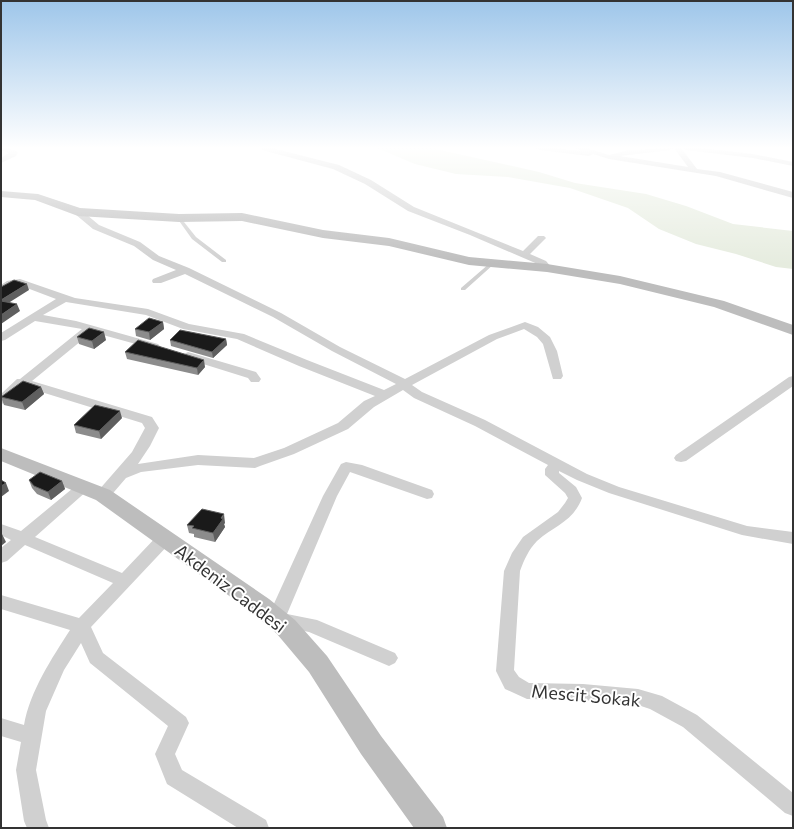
<svg xmlns="http://www.w3.org/2000/svg" width="794" height="829" viewBox="0 0 794 829" font-family="Commissioner,sans-serif">
<rect width="100%" height="100%" fill="#fff"/>
<path fill="#e6ecdf" d="M 377,148 L 431,148 L 539,172 L 575,183 L 646,194 L 686,206 L 733,224 L 793,231 L 793,269 L 776,267 L 736,254 L 696,244 L 659,229 L 628,208 L 570,188 L 508,177 L 456,174 L 415,164 Z"/>
<g fill="none" stroke-linecap="round" stroke-linejoin="round">
<path fill="#d0d0d0" fill-rule="evenodd" d="M 178,217 L 180,217 L 196,237 L 226,260 L 226,262 L 222,262 L 192,239 L 177,218 Z
M 490,263 L 494,263 L 494,264 L 465,290 L 461,290 L 461,288 Z"/>
<path fill="#d0d0d0" fill-rule="evenodd" d="M 1,148 L 7,148 L 18,152 L 16,156 L 1,163 L 1,158 L 9,153 L 1,150 Z
M 261,148 L 272,148 L 339,165 L 371,180 L 414,207 L 523,251 L 538,236 L 544,236 L 546,238 L 530,254 L 546,261 L 552,268 L 551,270 L 543,270 L 540,265 L 470,235 L 408,211 L 365,184 L 333,169 L 262,150 Z
M 536,148 L 555,148 L 581,151 L 576,148 L 586,148 L 609,155 L 629,150 L 673,148 L 670,150 L 620,156 L 688,167 L 674,148 L 681,148 L 697,169 L 720,172 L 793,192 L 793,198 L 716,176 L 609,159 L 593,154 L 589,156 L 540,150 Z
M 682,148 L 701,148 L 753,154 L 793,162 L 793,166 L 753,158 L 686,150 Z
M 78,209 L 81,210 L 99,225 L 140,242 L 159,256 L 189,268 L 281,313 L 340,347 L 405,379 L 489,335 L 525,322 L 538,327 L 550,337 L 557,351 L 563,376 L 561,379 L 553,379 L 543,344 L 537,337 L 524,329 L 497,339 L 412,385 L 422,392 L 485,420 L 587,474 L 619,487 L 747,526 L 793,532 L 793,544 L 742,535 L 609,493 L 577,480 L 559,471 L 559,473 L 576,487 L 582,498 C 573,522 555,525 537,541 C 529,549 524,560 520,571 L 514,670 L 519,677 L 529,683 L 583,684 L 638,689 L 662,696 L 697,715 L 793,793 L 793,816 L 785,813 L 683,727 L 650,709 L 638,705 L 583,700 L 527,699 L 505,689 L 496,671 L 504,571 L 512,553 L 523,537 L 558,512 L 565,503 L 568,498 L 565,493 L 545,475 L 545,469 L 548,465 L 475,426 L 414,398 L 403,390 L 374,407 L 348,429 L 294,454 L 260,466 L 255,468 L 198,465 L 141,472 L 126,478 L 108,499 L 103,500 L 98,499 L 96,495 L 98,491 L 132,452 L 145,428 L 142,423 L 25,387 L 5,403 L 1,404 L 1,394 L 17,379 L 20,379 L 82,329 L 35,321 L 5,340 L 1,341 L 1,333 L 56,299 L 19,285 L 14,286 L 1,293 L 1,285 L 7,281 L 20,279 L 75,298 L 148,309 L 189,324 L 244,334 L 307,360 L 384,390 L 396,384 L 332,351 L 273,317 L 185,274 L 161,283 L 153,283 L 152,281 L 153,279 L 176,270 L 153,260 L 134,246 L 93,229 L 75,214 L 74,212 ZM 66,302 L 146,315 L 183,329 L 237,339 L 299,366 L 375,396 L 364,401 L 338,423 L 284,448 L 254,458 L 198,455 L 138,464 L 150,446 L 159,428 L 152,417 L 32,381 L 92,332 L 154,349 L 158,348 L 160,346 L 158,344 L 76,321 L 43,315 Z
M 188,352 L 256,372 L 261,379 L 259,382 L 251,382 L 248,378 L 184,358 L 182,356 L 184,354 Z
M 793,376 L 793,386 L 686,461 L 681,462 L 676,461 L 674,458 L 676,455 L 789,377 Z
M 346,462 L 362,465 L 432,490 L 434,494 L 432,498 L 427,499 L 350,472 L 337,496 L 287,614 L 317,620 L 395,653 L 398,658 L 395,663 L 389,666 L 309,632 L 270,624 L 267,619 L 323,496 L 341,464 Z
M 83,482 L 88,484 L 90,487 L 88,490 L 35,537 L 122,573 L 159,534 L 165,532 L 171,534 L 173,538 L 171,542 L 91,627 L 103,653 L 186,717 L 189,723 L 175,754 L 182,770 L 266,820 L 269,828 L 238,828 L 167,784 L 155,754 L 168,726 L 90,663 L 81,643 L 64,670 L 46,711 L 36,770 L 46,820 L 49,828 L 27,828 L 24,821 L 16,770 L 21,742 L 1,736 L 1,718 L 24,725 C 30,691 52,658 70,630 L 1,609 L 1,595 L 79,618 L 113,583 L 25,545 L 7,561 L 1,563 L 1,548 L 11,540 L 1,535 L 1,524 L 21,531 L 78,484 Z"/>
<path fill="#bdbdbd" fill-rule="evenodd" d="M 1,191 L 38,194 L 80,208 L 179,214 L 242,213 L 323,230 L 389,238 L 469,257 L 547,264 L 620,276 L 724,301 L 793,325 L 793,335 L 714,307 L 620,284 L 547,272 L 469,265 L 389,246 L 323,238 L 242,221 L 179,222 L 78,216 L 35,200 L 1,197 Z
M 1,448 L 110,490 L 269,599 L 295,620 L 327,656 L 381,736 L 443,817 L 447,828 L 414,828 L 361,754 L 309,672 L 277,634 L 253,613 L 96,500 L 1,461 Z"/>
</g>
<path fill="#8c8c8c" d="M 163,322 L 164,329 L 150,340 L 136,336 L 135,329 Z
M 77,337 L 106,340 L 94,349 L 79,344 Z
M 226,339 L 227,345 L 213,358 L 171,346 L 170,340 Z
M 125,352 L 205,367 L 198,375 L 127,359 Z
M 41,387 L 44,394 L 25,410 L 4,405 L 1,397 Z
M 122,418 L 101,439 L 76,433 L 74,425 Z
M 29,480 L 62,481 L 65,489 L 51,500 L 37,494 L 32,488 Z
M 225,523 L 224,524 L 225,527 L 215,542 L 194,537 L 194,534 L 189,533 L 187,525 Z"/>
<path fill="#5f5f5f" d="M 27,284 L 29,290 L 2,307 L 1,304 L 1,300 Z
M 17,304 L 20,311 L 1,324 L 1,315 Z
M 163,322 L 164,329 L 150,340 L 149,332 Z
M 104,332 L 106,340 L 94,349 L 92,341 Z
M 226,339 L 227,345 L 213,358 L 212,352 Z
M 204,360 L 205,367 L 198,375 L 197,368 Z
M 41,387 L 44,394 L 25,410 L 22,402 Z
M 120,411 L 122,418 L 101,439 L 99,431 Z
M 62,481 L 65,489 L 51,500 L 48,492 Z
M 6,483 L 9,491 L 1,497 L 1,486 Z
M 224,514 L 225,523 L 224,524 L 225,527 L 215,542 L 213,533 Z
M 2,534 L 6,542 L 1,546 L 1,535 Z"/>
<path fill="#1a1a1a" stroke="#5f5f5f" d="M 14,280 L 27,284 L 1,300 L 1,287 Z
M 1,301 L 17,304 L 1,315 Z
M 149,318 L 163,322 L 149,332 L 135,329 Z
M 89,328 L 104,332 L 92,341 L 77,337 Z
M 180,330 L 226,339 L 212,352 L 170,340 Z
M 138,340 L 204,360 L 197,368 L 125,352 Z
M 23,381 L 41,387 L 22,402 L 1,397 Z
M 95,405 L 120,411 L 99,431 L 74,425 Z
M 40,472 L 62,481 L 48,492 L 34,486 L 29,480 Z
M 1,480 L 6,483 L 1,486 Z
M 202,509 L 224,514 L 221,518 L 223,519 L 213,533 L 192,528 L 194,526 L 187,525 Z"/>
<linearGradient id="sky" x2="0" y2="1"><stop stop-color="#9ec6ea"/><stop offset="0.56" stop-color="#fff"/><stop offset="1" stop-color="#fff" stop-opacity="0"/></linearGradient>
<rect width="794" height="264" fill="url(#sky)"/>
<g text-anchor="middle" dominant-baseline="central" stroke-width="4" stroke-linejoin="round" paint-order="stroke">
<g font-size="18" fill="#333" stroke="#fff">
<text transform="translate(231 588) rotate(37)">Akdeniz Caddesi</text>
<text transform="translate(586 695) rotate(5)">Mescit Sokak</text>
</g>
</g>
<rect width="794" height="829" fill="none" stroke="#333333" stroke-width="4"/>
</svg>
